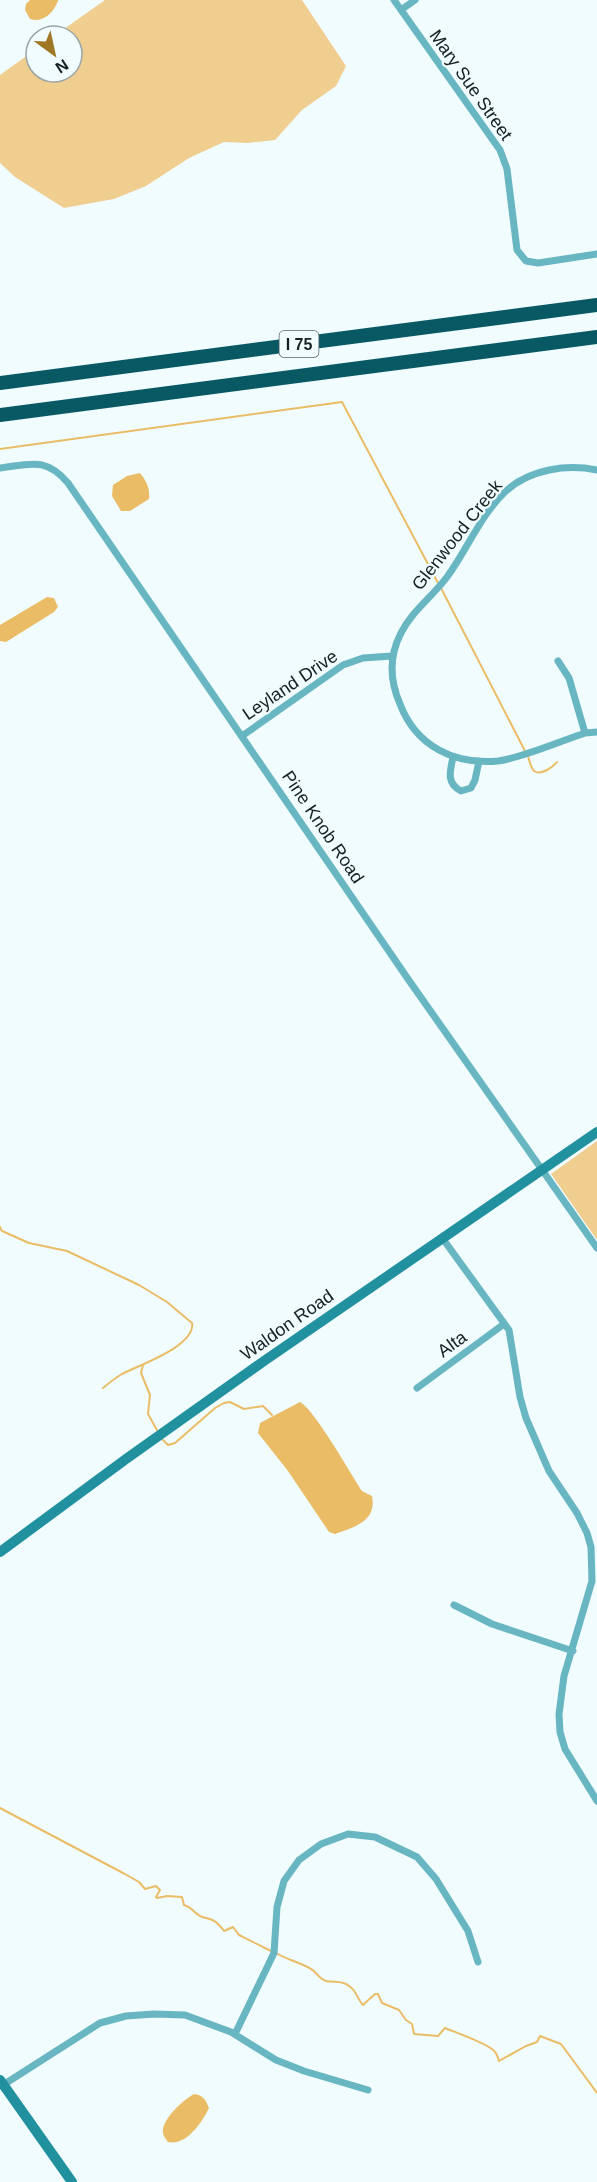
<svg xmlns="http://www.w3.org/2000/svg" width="597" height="2182" viewBox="0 0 597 2182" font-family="Helvetica,sans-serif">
<rect width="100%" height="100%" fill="#f0fcfe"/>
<path fill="#f0ce90" d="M 105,0 L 302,0 L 346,66 L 336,86 L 302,110 L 275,140 L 248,143 L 224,142 L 189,158 L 146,186 L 114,199 L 64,208 L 15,177 L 0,163 L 0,75 L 36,49 L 36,72 L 72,72 L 72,36 L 54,36 Z
M 597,1141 L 597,1240 L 551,1174 Z"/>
<path fill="#eabc66" d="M 30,0 L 58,0 L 58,1 C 53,13 44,23 30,19 L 25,10 L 26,4 Z
M 140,473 C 147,482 150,488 149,499 L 130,511 L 121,511 L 112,496 L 113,485 L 127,476 Z
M 47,597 L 54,598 L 58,607 L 54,612 L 6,642 L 0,641 L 0,625 Z
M 300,1402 C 314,1409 351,1474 362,1491 L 372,1496 C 377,1522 354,1527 335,1534 L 329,1532 L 288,1471 L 258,1433 L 260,1423 Z
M 194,2094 C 203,2095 206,2100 209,2108 C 202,2122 187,2146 168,2142 C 167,2141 163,2135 163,2133 C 161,2120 183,2100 194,2094 Z"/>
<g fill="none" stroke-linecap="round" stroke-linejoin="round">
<path stroke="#eabc66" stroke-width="2" d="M 0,449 L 342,402 L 438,583
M 441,588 L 525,751
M 528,756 C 529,760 531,768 534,771 C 541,776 553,767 557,762
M 0,1227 L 2,1231 L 29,1243 L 67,1251 L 139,1285 L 167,1302 L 192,1323 C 196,1346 139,1365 122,1374 C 115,1378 109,1383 103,1388
M 143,1365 L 141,1373 L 150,1395 L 148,1414 L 158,1432
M 162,1439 L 168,1445 L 175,1443 L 215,1408 L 224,1403 L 230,1402 L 244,1409 L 263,1406 L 272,1415
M 0,1808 L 123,1873 L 139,1882 L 145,1889 L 156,1886 L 160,1890 L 156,1897 L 157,1898 L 167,1896 L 182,1897 L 184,1905 C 191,1907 191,1909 196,1913 C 205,1922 211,1913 224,1931 L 233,1927 L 239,1935 L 271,1951
M 276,1953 C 287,1960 300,1962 311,1969 C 317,1972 319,1979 326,1981 C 334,1983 342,1980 349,1986 C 357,1991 357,1999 363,2005 L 375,1994 L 378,1994 L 382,2003 L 399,2010 L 406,2020 L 412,2024 L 414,2034 L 438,2036 L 445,2028 C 454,2032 490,2044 495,2052 C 497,2054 498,2058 499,2061 L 526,2046 L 537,2042 L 540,2036 L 561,2044 L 597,2093"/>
<path stroke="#68b6c2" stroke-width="7" d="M 394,0 L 500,150 L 507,169 L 517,250 L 526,261 L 538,263 L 597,254
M 401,10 L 415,0
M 0,468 C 31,464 46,457 68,483 L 408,979 L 597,1248
M 597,470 C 567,464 530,469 506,491 C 481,514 467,550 447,577 C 432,597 412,611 401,633 C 389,656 390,681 400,704 C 416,746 454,765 498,761 C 522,758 561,741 585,733 L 597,732
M 558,661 L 569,678 L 585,733
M 242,736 L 343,665 L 363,658 L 392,656
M 453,757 C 450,772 446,783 461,791 L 471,788 L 475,780 L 479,761
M 443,1239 L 509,1330 L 520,1397 L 526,1418 L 549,1471 L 577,1513 L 587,1533 L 591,1547 L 592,1581 L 564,1676 L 559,1714 L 560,1732 L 565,1749 L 597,1801
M 417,1388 L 504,1324
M 454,1605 L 492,1624 L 573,1651
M 235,2034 L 274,1953 L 277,1907 L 284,1881 L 299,1860 L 321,1844 L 348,1834 L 375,1837 L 417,1857 L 436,1879 L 468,1931 L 478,1962
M 3,2085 L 100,2023 L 126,2016 L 154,2014 L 185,2015 L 231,2032 L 276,2060 L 304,2071 L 368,2090"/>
<path stroke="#21919f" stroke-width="10" d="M 0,1552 L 126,1459 L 264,1361 L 597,1132
M 0,2080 L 72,2182"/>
<path stroke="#085963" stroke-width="14" d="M 0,383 L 597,305
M 0,415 L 597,337"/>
</g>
<g text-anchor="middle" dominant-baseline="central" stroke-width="4.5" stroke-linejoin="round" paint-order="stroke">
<rect fill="#f0fcfe" stroke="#576365" stroke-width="1.5" x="279.5" y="331" width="39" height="26" rx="4.5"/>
<g font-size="16" font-weight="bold" fill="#162123">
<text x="299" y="344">I 75</text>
</g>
<g font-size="18" fill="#162123" stroke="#f0fcfe">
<text transform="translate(471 85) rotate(55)">Mary Sue Street</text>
<text transform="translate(457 535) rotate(-52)">Glenwood Creek</text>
<text transform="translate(290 685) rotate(-34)">Leyland Drive</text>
<text transform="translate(323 827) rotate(56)">Pine Knob Road</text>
<text transform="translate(287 1325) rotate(-35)">Waldon Road</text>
<text transform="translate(452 1344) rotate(-36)">Alta</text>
</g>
</g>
<g transform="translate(54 54) rotate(147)"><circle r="28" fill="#f0fcfe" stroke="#99a4a6" stroke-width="1.5"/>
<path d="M0-4.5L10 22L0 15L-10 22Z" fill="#9f7725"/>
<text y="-9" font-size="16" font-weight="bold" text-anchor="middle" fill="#162123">N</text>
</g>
</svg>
